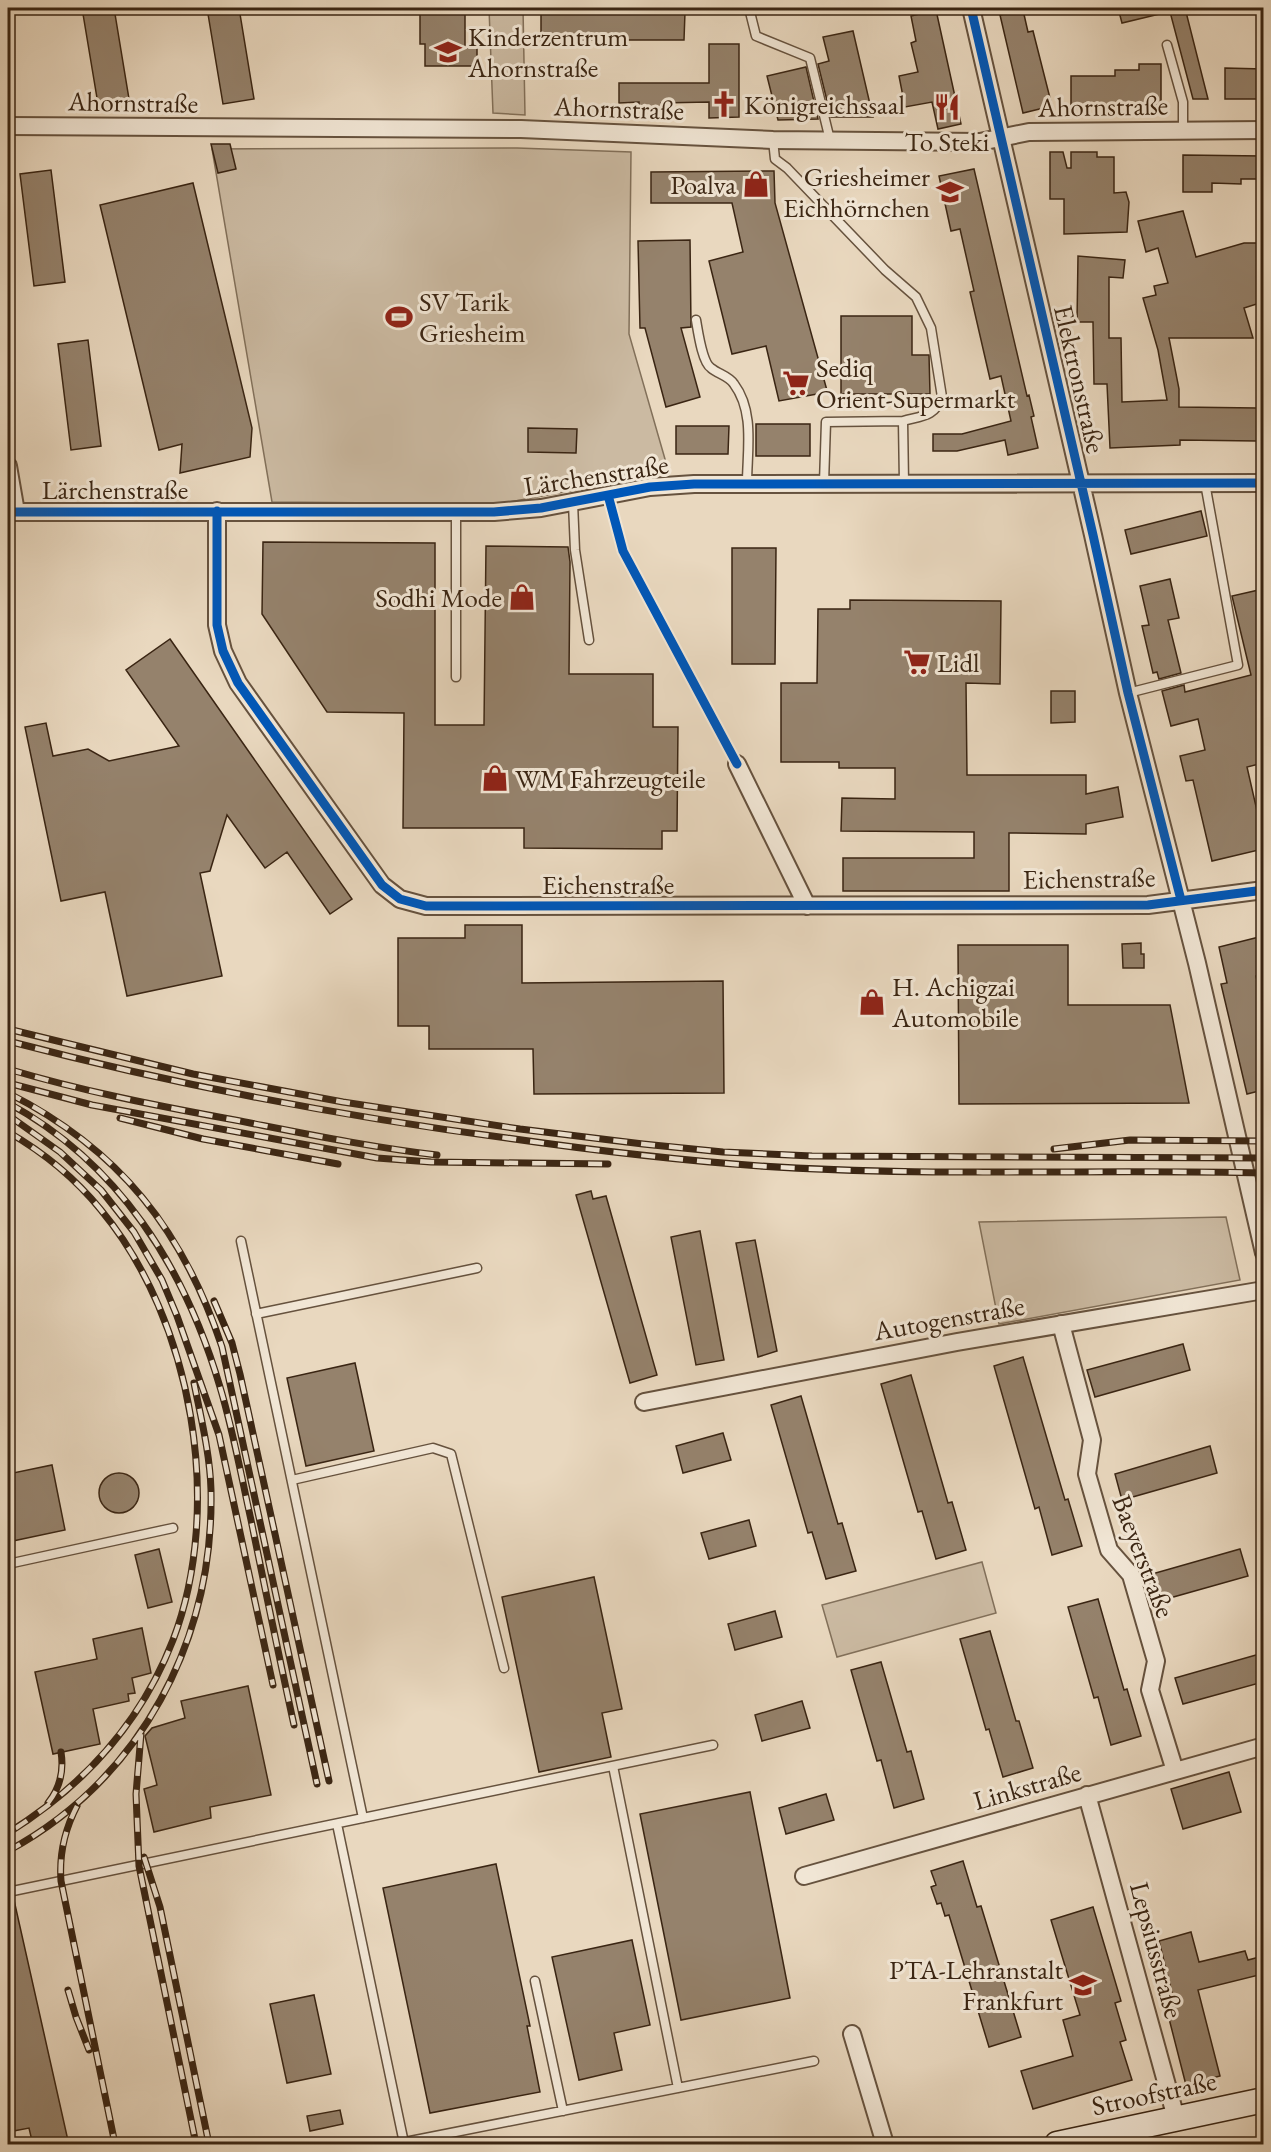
<svg xmlns="http://www.w3.org/2000/svg" width="1271" height="2152" viewBox="0 0 1271 2152" font-family="'EB Garamond',serif">
<rect width="100%" height="100%" fill="#e9d8bf"/>
<filter id="stains"><feTurbulence type="fractalNoise" baseFrequency=".00333" numOctaves="4"/><feColorMatrix values="0 0 0 0 .2 0 0 0 0 .09 0 0 0 0 .02 0 0 0 .5 -.17"/></filter>
<radialGradient id="worn" r=".72"><stop offset=".6" stop-color="#630" stop-opacity="0"/><stop offset="1" stop-color="#630" stop-opacity=".3"/></radialGradient>
<path fill="#cbbaa2" stroke="#82705a" stroke-width="1.5" d="M 489,8 L 523,8 L 525,115 L 493,113 Z
M 517,148 L 631,152 L 629,334 L 669,473 L 498,504 L 272,502 L 212,149 Z
M 1226,1217 L 1240,1280 L 999,1324 L 979,1222 Z
M 982,1562 L 996,1613 L 837,1657 L 822,1605 Z"/>
<path fill="#95826c" stroke="#3a2513" stroke-width="1.5" d="M 82,8 L 114,8 L 129,99 L 98,104 Z
M 207,8 L 239,8 L 254,99 L 223,104 Z
M 420,8 L 465,8 L 465,48 L 477,48 L 477,66 L 425,66 L 425,44 L 420,44 Z
M 1118,8 L 1163,8 L 1164,13 L 1122,23 Z
M 1169,8 L 1185,8 L 1208,99 L 1193,99 Z
M 936,10 L 961,124 L 938,129 L 932,102 L 905,107 L 899,76 L 918,72 L 911,43 L 916,41 L 911,16 Z
M 1023,10 L 1028,32 L 1033,31 L 1052,106 L 1023,113 L 1000,15 Z
M 646,11 L 685,12 L 684,40 L 541,40 L 541,12 Z
M 853,31 L 873,117 L 831,117 L 818,64 L 829,61 L 823,37 Z
M 709,44 L 739,44 L 739,117 L 709,118 L 709,102 L 661,103 L 662,109 L 639,110 L 639,102 L 619,103 L 619,83 L 709,83 Z
M 1139,64 L 1161,64 L 1161,105 L 1071,105 L 1071,76 L 1115,76 L 1115,70 L 1139,70 Z
M 806,67 L 818,119 L 778,120 L 767,76 Z
M 1225,68 L 1263,69 L 1263,99 L 1225,99 Z
M 211,144 L 230,144 L 236,169 L 218,173 Z
M 1050,152 L 1063,152 L 1067,168 L 1071,168 L 1071,152 L 1097,152 L 1097,157 L 1114,157 L 1114,193 L 1126,192 L 1129,202 L 1127,232 L 1064,234 L 1064,199 L 1050,199 Z
M 1183,155 L 1263,156 L 1263,179 L 1241,179 L 1241,184 L 1212,183 L 1212,192 L 1183,192 Z
M 974,169 L 1027,396 L 1029,395 L 1034,416 L 1031,417 L 1038,448 L 1008,455 L 1005,440 L 957,451 L 933,451 L 933,434 L 962,434 L 1011,421 L 1001,376 L 990,379 L 970,292 L 974,291 L 960,229 L 951,231 L 939,176 Z
M 51,170 L 65,282 L 34,286 L 20,174 Z
M 774,171 L 775,203 L 828,394 L 817,394 L 779,401 L 766,346 L 732,354 L 709,261 L 743,252 L 732,203 L 651,203 L 651,172 Z
M 193,183 L 252,428 L 250,457 L 180,473 L 182,444 L 159,450 L 100,205 Z
M 1183,211 L 1196,257 L 1244,243 L 1263,243 L 1263,302 L 1244,308 L 1253,338 L 1169,338 L 1179,389 L 1179,407 L 1257,408 L 1257,441 L 1180,440 L 1180,445 L 1110,448 L 1107,384 L 1094,384 L 1093,322 L 1077,322 L 1078,256 L 1125,260 L 1123,278 L 1109,277 L 1109,338 L 1121,338 L 1122,402 L 1167,400 L 1158,350 L 1143,298 L 1156,295 L 1154,286 L 1168,283 L 1158,248 L 1146,252 L 1138,221 Z
M 690,240 L 691,327 L 681,328 L 700,397 L 666,407 L 645,328 L 640,328 L 638,241 Z
M 841,316 L 912,316 L 912,355 L 929,355 L 930,394 L 841,394 Z
M 88,340 L 101,446 L 71,450 L 58,344 Z
M 756,424 L 810,424 L 810,456 L 756,456 Z
M 676,426 L 729,426 L 728,454 L 676,454 Z
M 528,428 L 577,429 L 576,453 L 528,452 Z
M 1201,511 L 1207,536 L 1131,554 L 1125,530 Z
M 263,542 L 435,543 L 435,725 L 484,725 L 486,546 L 568,547 L 570,562 L 569,674 L 653,674 L 653,727 L 678,727 L 677,831 L 662,831 L 662,849 L 524,848 L 524,828 L 403,828 L 404,713 L 327,712 L 262,614 Z
M 732,548 L 776,548 L 775,664 L 732,664 Z
M 1170,579 L 1179,618 L 1168,620 L 1181,673 L 1159,679 L 1157,672 L 1153,673 L 1142,626 L 1149,625 L 1140,586 Z
M 1263,589 L 1263,763 L 1247,767 L 1263,837 L 1263,849 L 1212,861 L 1193,780 L 1186,781 L 1180,756 L 1205,750 L 1198,719 L 1171,726 L 1162,691 L 1184,685 L 1185,692 L 1251,675 L 1232,596 Z
M 850,600 L 1001,601 L 1000,684 L 966,683 L 967,775 L 1086,775 L 1086,794 L 1118,787 L 1123,817 L 1086,824 L 1086,834 L 1009,833 L 1009,891 L 843,891 L 843,858 L 974,858 L 974,832 L 841,831 L 842,798 L 895,799 L 895,768 L 839,768 L 839,762 L 781,762 L 781,683 L 817,683 L 818,609 L 850,609 Z
M 170,639 L 352,899 L 330,914 L 287,852 L 265,868 L 227,815 L 210,871 L 200,873 L 222,976 L 127,996 L 105,892 L 61,901 L 25,727 L 46,723 L 53,756 L 88,749 L 109,761 L 179,746 L 126,670 Z
M 1051,691 L 1075,691 L 1075,722 L 1051,723 Z
M 465,925 L 522,925 L 522,983 L 723,981 L 724,1093 L 534,1094 L 533,1049 L 429,1049 L 429,1026 L 398,1026 L 398,938 L 465,938 Z
M 1263,936 L 1263,974 L 1256,976 L 1263,1007 L 1263,1090 L 1247,1094 L 1221,984 L 1227,983 L 1219,947 Z
M 1141,943 L 1141,954 L 1144,954 L 1144,968 L 1123,968 L 1122,944 Z
M 958,945 L 1068,945 L 1068,1005 L 1170,1005 L 1189,1103 L 959,1104 Z
M 591,1191 L 593,1199 L 606,1196 L 657,1375 L 630,1383 L 576,1195 Z
M 700,1231 L 724,1360 L 696,1365 L 671,1237 Z
M 755,1240 L 777,1351 L 758,1357 L 736,1243 Z
M 1183,1344 L 1190,1370 L 1095,1397 L 1087,1370 Z
M 1023,1357 L 1065,1500 L 1068,1499 L 1082,1546 L 1052,1555 L 1039,1507 L 1035,1509 L 994,1366 Z
M 355,1363 L 374,1451 L 306,1466 L 287,1378 Z
M 911,1375 L 948,1503 L 952,1502 L 966,1550 L 936,1559 L 922,1511 L 918,1512 L 881,1384 Z
M 801,1396 L 838,1524 L 842,1523 L 856,1571 L 826,1579 L 812,1532 L 808,1533 L 771,1405 Z
M 723,1433 L 731,1460 L 683,1473 L 676,1446 Z
M 1210,1446 L 1217,1473 L 1122,1500 L 1115,1474 Z
M 52,1465 L 65,1530 L 8,1542 L 8,1474 Z
M99 1493a20 20 0 1 1 40 0a20 20 0 1 1-40 0Z
M 749,1520 L 756,1546 L 709,1559 L 701,1533 Z
M 159,1549 L 172,1602 L 148,1608 L 135,1555 Z
M 1240,1549 L 1248,1576 L 1152,1603 L 1145,1576 Z
M 594,1577 L 622,1709 L 602,1713 L 611,1757 L 539,1772 L 502,1597 Z
M 1098,1599 L 1124,1690 L 1127,1689 L 1141,1736 L 1111,1745 L 1098,1697 L 1094,1698 L 1068,1607 Z
M 775,1611 L 782,1637 L 735,1650 L 728,1624 Z
M 142,1628 L 151,1673 L 132,1678 L 135,1693 L 128,1694 L 129,1701 L 93,1709 L 100,1744 L 53,1754 L 35,1672 L 97,1659 L 93,1639 Z
M 990,1631 L 1016,1721 L 1019,1721 L 1033,1768 L 1003,1777 L 989,1729 L 986,1730 L 960,1639 Z
M 1263,1653 L 1263,1682 L 1183,1704 L 1175,1678 Z
M 881,1662 L 907,1752 L 911,1751 L 924,1799 L 894,1808 L 881,1760 L 877,1761 L 851,1670 Z
M 248,1686 L 271,1795 L 210,1807 L 211,1818 L 154,1832 L 144,1789 L 157,1785 L 145,1736 L 152,1728 L 185,1718 L 181,1701 Z
M 802,1701 L 810,1728 L 762,1741 L 755,1715 Z
M 1229,1772 L 1241,1812 L 1183,1829 L 1171,1789 Z
M 750,1792 L 790,1998 L 681,2020 L 640,1814 Z
M 826,1794 L 834,1820 L 786,1834 L 779,1808 Z
M 963,1861 L 977,1907 L 981,1906 L 1021,2037 L 989,2047 L 949,1915 L 945,1916 L 941,1903 L 937,1904 L 931,1887 L 936,1885 L 931,1871 Z
M 496,1864 L 530,2026 L 527,2026 L 540,2092 L 430,2113 L 383,1888 Z
M 8,1900 L 14,1900 L 69,2145 L 33,2145 L 29,2128 L 8,2132 Z
M 1093,1907 L 1121,2001 L 1115,2003 L 1126,2040 L 1120,2042 L 1132,2080 L 1033,2109 L 1021,2071 L 1073,2056 L 1063,2020 L 1080,2015 L 1051,1920 Z
M 1191,1932 L 1199,1962 L 1245,1951 L 1248,1960 L 1263,1956 L 1263,1974 L 1198,1990 L 1220,2076 L 1186,2085 L 1164,1999 L 1173,1997 L 1159,1941 Z
M 632,1940 L 650,2025 L 614,2033 L 622,2070 L 579,2080 L 552,1957 Z
M 314,1995 L 331,2074 L 287,2083 L 270,2004 Z
M 340,2110 L 343,2124 L 310,2131 L 307,2116 Z"/>
<g fill="none" stroke-linecap="round" stroke-linejoin="round">
<defs>
<path id="lane" d="M 749,8 L 756,36 L 810,58 L 830,140
M 1167,45 L 1183,102 L 1183,131
M 773,140 L 775,159 L 787,168 L 885,270 L 916,297 L 931,328 L 942,397 C 935,417 921,416 903,421 L 904,483
M 696,320 C 698,331 702,362 711,368 C 718,374 729,376 734,384 C 755,412 747,451 747,484
M 824,483 L 826,422 L 903,421
M 573,503 L 575,550 L 589,640
M 456,677 L 456,511
M 1128,693 L 1238,665 L 1205,483
M 1262,890 L 1264,913
M 241,1241 L 363,1818
M 256,1314 L 477,1268
M 292,1480 L 433,1448 L 451,1454 L 504,1668
M 8,1564 L 173,1528
M 613,1766 L 678,2088
M 337,1824 L 404,2143
M 8,1892 L 713,1745
M 535,1981 L 563,2111
M 395,2144 L 814,2061"/>
<path id="street" d="M 971,8 L 1093,535 L 1128,693 L 1197,963 L 1264,1253
M 8,126 L 521,129 L 773,140 L 980,142 L 1029,132 L 1264,130
M 8,466 L 16,512
M 217,511 L 217,625 L 223,651 L 238,683 L 382,885 L 400,899 L 426,906 L 1148,905 L 1264,890
M 8,512 L 494,512 L 541,508 L 650,487 L 694,484 L 1264,483
M 737,764 L 807,906
M 1061,1324 L 1092,1440 L 1087,1474 L 1109,1550 L 1131,1575 L 1156,1661 L 1150,1690 L 1175,1771
M 644,1402 L 957,1342 L 1264,1290
M 1087,1795 L 1176,2118
M 804,1876 L 1264,1746
M 852,2034 L 885,2144"/>
<path id="secondary" d="M 1057,2144 L 1264,2100"/>
</defs>
<use href="#lane" stroke="#66523e" stroke-width="11"/>
<use href="#street" stroke="#66523e" stroke-width="20"/>
<use href="#secondary" stroke="#3a2513" stroke-width="27"/>
<use href="#lane" stroke="#f1e6d5" stroke-width="8"/>
<use href="#street" stroke="#f1e6d5" stroke-width="16"/>
<use href="#secondary" stroke="#f1e6d5" stroke-width="24"/>
<defs>
<path id="rail" d="M 8,1029 L 193,1074 L 343,1102 L 520,1129 L 643,1144 L 723,1152 L 812,1156 L 1264,1158
M 8,1041 C 172,1084 339,1116 507,1138 C 591,1150 676,1160 760,1166 C 928,1177 1096,1169 1264,1173
M 8,1069 C 82,1091 158,1106 235,1120 C 302,1133 369,1147 437,1155
M 8,1083 L 92,1105 L 377,1158 L 431,1162 L 608,1164
M 8,1093 C 119,1149 183,1230 222,1347 L 317,1784
M 8,1103 C 119,1163 185,1268 220,1387 C 233,1430 241,1475 251,1520 C 265,1588 279,1657 294,1725
M 8,1115 L 60,1152 L 101,1190 L 134,1232 L 162,1280 L 177,1316 L 219,1435 L 273,1685
M 120,1118 L 203,1139 L 338,1164
M 8,1132 C 43,1152 75,1178 101,1210 C 193,1321 224,1506 173,1640 C 141,1723 82,1787 8,1833
M 1054,1149 L 1130,1140 L 1264,1141
M 214,1301 L 232,1343 L 240,1374 L 329,1781
M 141,1734 L 136,1794 L 139,1866 L 196,2144
M 48,1803 C 60,1788 64,1771 61,1752
M 77,1806 C 65,1829 59,1854 61,1881 L 115,2144
M 8,1851 C 141,1779 214,1640 211,1490 C 210,1454 201,1418 194,1383
M 144,1857 L 160,1907 L 209,2144
M 68,1990 L 76,2017 L 89,2050"/>
</defs>
<use href="#rail" stroke="#3a2513" stroke-width="7"/>
<use href="#rail" stroke="#f1e6d5" stroke-width="4.5" stroke-dasharray="14" stroke-linecap="butt"/>
<defs>
<path id="cycleway" d="M 971,8 L 1093,535 L 1128,693 L 1181,900
M 608,495 L 623,551 L 737,764
M 217,511 L 217,625 L 223,651 L 238,683 L 382,885 L 400,899 L 426,906 L 1148,905 L 1264,890
M 8,512 L 494,512 L 541,508 L 650,487 L 694,484 L 1264,483"/>
</defs>
<use href="#cycleway" stroke="#f1e6d5" stroke-width="13"/>
<use href="#cycleway" stroke="#0057b8" stroke-width="9"/>
</g>
<defs>
<symbol id="school-bare" viewBox="-9 -9 18 18"><path d="M0-5L7-2L0 1L-7-2ZM-4 1L0 2.5L4 1V4Q0 6-4 4Z" fill="#8f2418" stroke="#f1e6d5" stroke-width="2.5" paint-order="stroke"/></symbol>
<symbol id="church-bare" viewBox="-9 -9 18 18"><path d="M-1.2-6h2.4v3.5h3.3v2.4h-3.3V6h-2.4V-.1h-3.3v-2.4h3.3Z" fill="#8f2418" stroke="#f1e6d5" stroke-width="2.5" paint-order="stroke"/></symbol>
<symbol id="restaurant-bare" viewBox="-9 -9 18 18"><path d="M-5-6h1v4h1v-4h1v4h1v-4h1v5L-1.5 .5V6h-2V.5L-5-1ZM5-6V6H3V1.5H1.5Q1.5-4 5-6Z" fill="#8f2418" stroke="#f1e6d5" stroke-width="2.5" paint-order="stroke"/></symbol>
<symbol id="shop-bare" viewBox="-9 -9 18 18"><path d="M-5-2.5h2.3a2.7 3.5 0 0 1 5.4 0H5L5.5 6h-11ZM-1.5-2.5h3a1.5 2.3 0 0 0-3 0Z" fill="#8f2418" stroke="#f1e6d5" stroke-width="2.5" paint-order="stroke"/></symbol>
<symbol id="stadium-bare" viewBox="-9 -9 18 18"><path d="M0-5a6.5 5 0 1 0 0 10a6.5 5 0 1 0 0-10ZM-3.5-1.8h7v3.6h-7Z" fill="#8f2418" stroke="#f1e6d5" stroke-width="2.5" paint-order="stroke"/></symbol>
<symbol id="supermarket-bare" viewBox="-9 -9 18 18"><path d="M-6-5.5h2.5l.6 2H6L4.5 2H-2.5L-4.4-4H-6ZM-1.5 3.2a1.3 1.3 0 1 0 .1 0ZM3 3.2a1.3 1.3 0 1 0 .1 0Z" fill="#8f2418" stroke="#f1e6d5" stroke-width="2.5" paint-order="stroke"/></symbol>
</defs>
<g fill-rule="evenodd">
<use href="#school-bare" x="429" y="33" width="38" height="38"/>
<use href="#church-bare" x="705" y="85" width="38" height="38"/>
<use href="#restaurant-bare" x="928" y="88" width="38" height="38"/>
<use href="#shop-bare" x="737" y="165" width="38" height="38"/>
<use href="#school-bare" x="931" y="173" width="38" height="38"/>
<use href="#stadium-bare" x="380" y="298" width="38" height="38"/>
<use href="#supermarket-bare" x="777" y="364" width="38" height="38"/>
<use href="#shop-bare" x="503" y="578" width="38" height="38"/>
<use href="#supermarket-bare" x="898" y="643" width="38" height="38"/>
<use href="#shop-bare" x="476" y="759" width="38" height="38"/>
<use href="#shop-bare" x="853" y="983" width="38" height="38"/>
<use href="#school-bare" x="1064" y="1966" width="38" height="38"/>
</g>
<g text-anchor="middle" dominant-baseline="central" stroke-width="6" stroke-linejoin="round" paint-order="stroke">
<g font-size="27" fill="#3a2513" stroke="#f1e6d5" text-anchor="start">
<text x="468" y="36">Kinderzentrum<tspan x="468" dy="31">Ahornstraße</tspan></text>
<text x="744" y="104">Königreichssaal</text>
<text x="947" y="141" text-anchor="middle">To Steki</text>
<text x="930" y="176" text-anchor="end">Griesheimer<tspan x="930" dy="31">Eichhörnchen</tspan></text>
<text x="736" y="184" text-anchor="end">Poalva</text>
<text x="419" y="301">SV Tarik<tspan x="419" dy="31">Griesheim</tspan></text>
<text x="816" y="367">Sediq<tspan x="816" dy="31">Orient-Supermarkt</tspan></text>
<text x="502" y="597" text-anchor="end">Sodhi Mode</text>
<text x="937" y="662">Lidl</text>
<text x="515" y="778">WM Fahrzeugteile</text>
<text x="892" y="986">H. Achigzai<tspan x="892" dy="31">Automobile</tspan></text>
<text x="1063" y="1969" text-anchor="end">PTA-Lehranstalt<tspan x="1063" dy="31">Frankfurt</tspan></text>
</g>
<g font-size="27" fill="#3a2513" stroke="#f1e6d5">
<text transform="translate(133 102) rotate(1)">Ahornstraße</text>
<text transform="translate(1103 106) rotate(-1)">Ahornstraße</text>
<text transform="translate(619 108) rotate(2)">Ahornstraße</text>
<text transform="translate(1080 379) rotate(77)">Elektronstraße</text>
<text transform="translate(596 475) rotate(-9)">Lärchenstraße</text>
<text x="115" y="489">Lärchenstraße</text>
<text transform="translate(1089 878) rotate(-1)">Eichenstraße</text>
<text x="608" y="884">Eichenstraße</text>
<text transform="translate(949 1318) rotate(-10)">Autogenstraße</text>
<text transform="translate(1144 1556) rotate(69)">Baeyerstraße</text>
<text transform="translate(1027 1786) rotate(-16)">Linkstraße</text>
<text transform="translate(1157 1950) rotate(75)">Lepsiusstraße</text>
<text transform="translate(1154 2093) rotate(-12)">Stroofstraße</text>
</g>
</g>
<rect width="1271" height="2152" fill="none" stroke="#e9d8bf" stroke-width="30"/>
<rect x="9" y="9" width="1253" height="2134" fill="none" stroke="#3a2513" stroke-width="3"/>
<rect x="15" y="15" width="1241" height="2122" fill="none" stroke="#3a2513" stroke-width="1.5"/>
<rect width="100%" height="100%" filter="url(#stains)"/>
<rect width="100%" height="100%" fill="url(#worn)"/>
</svg>
